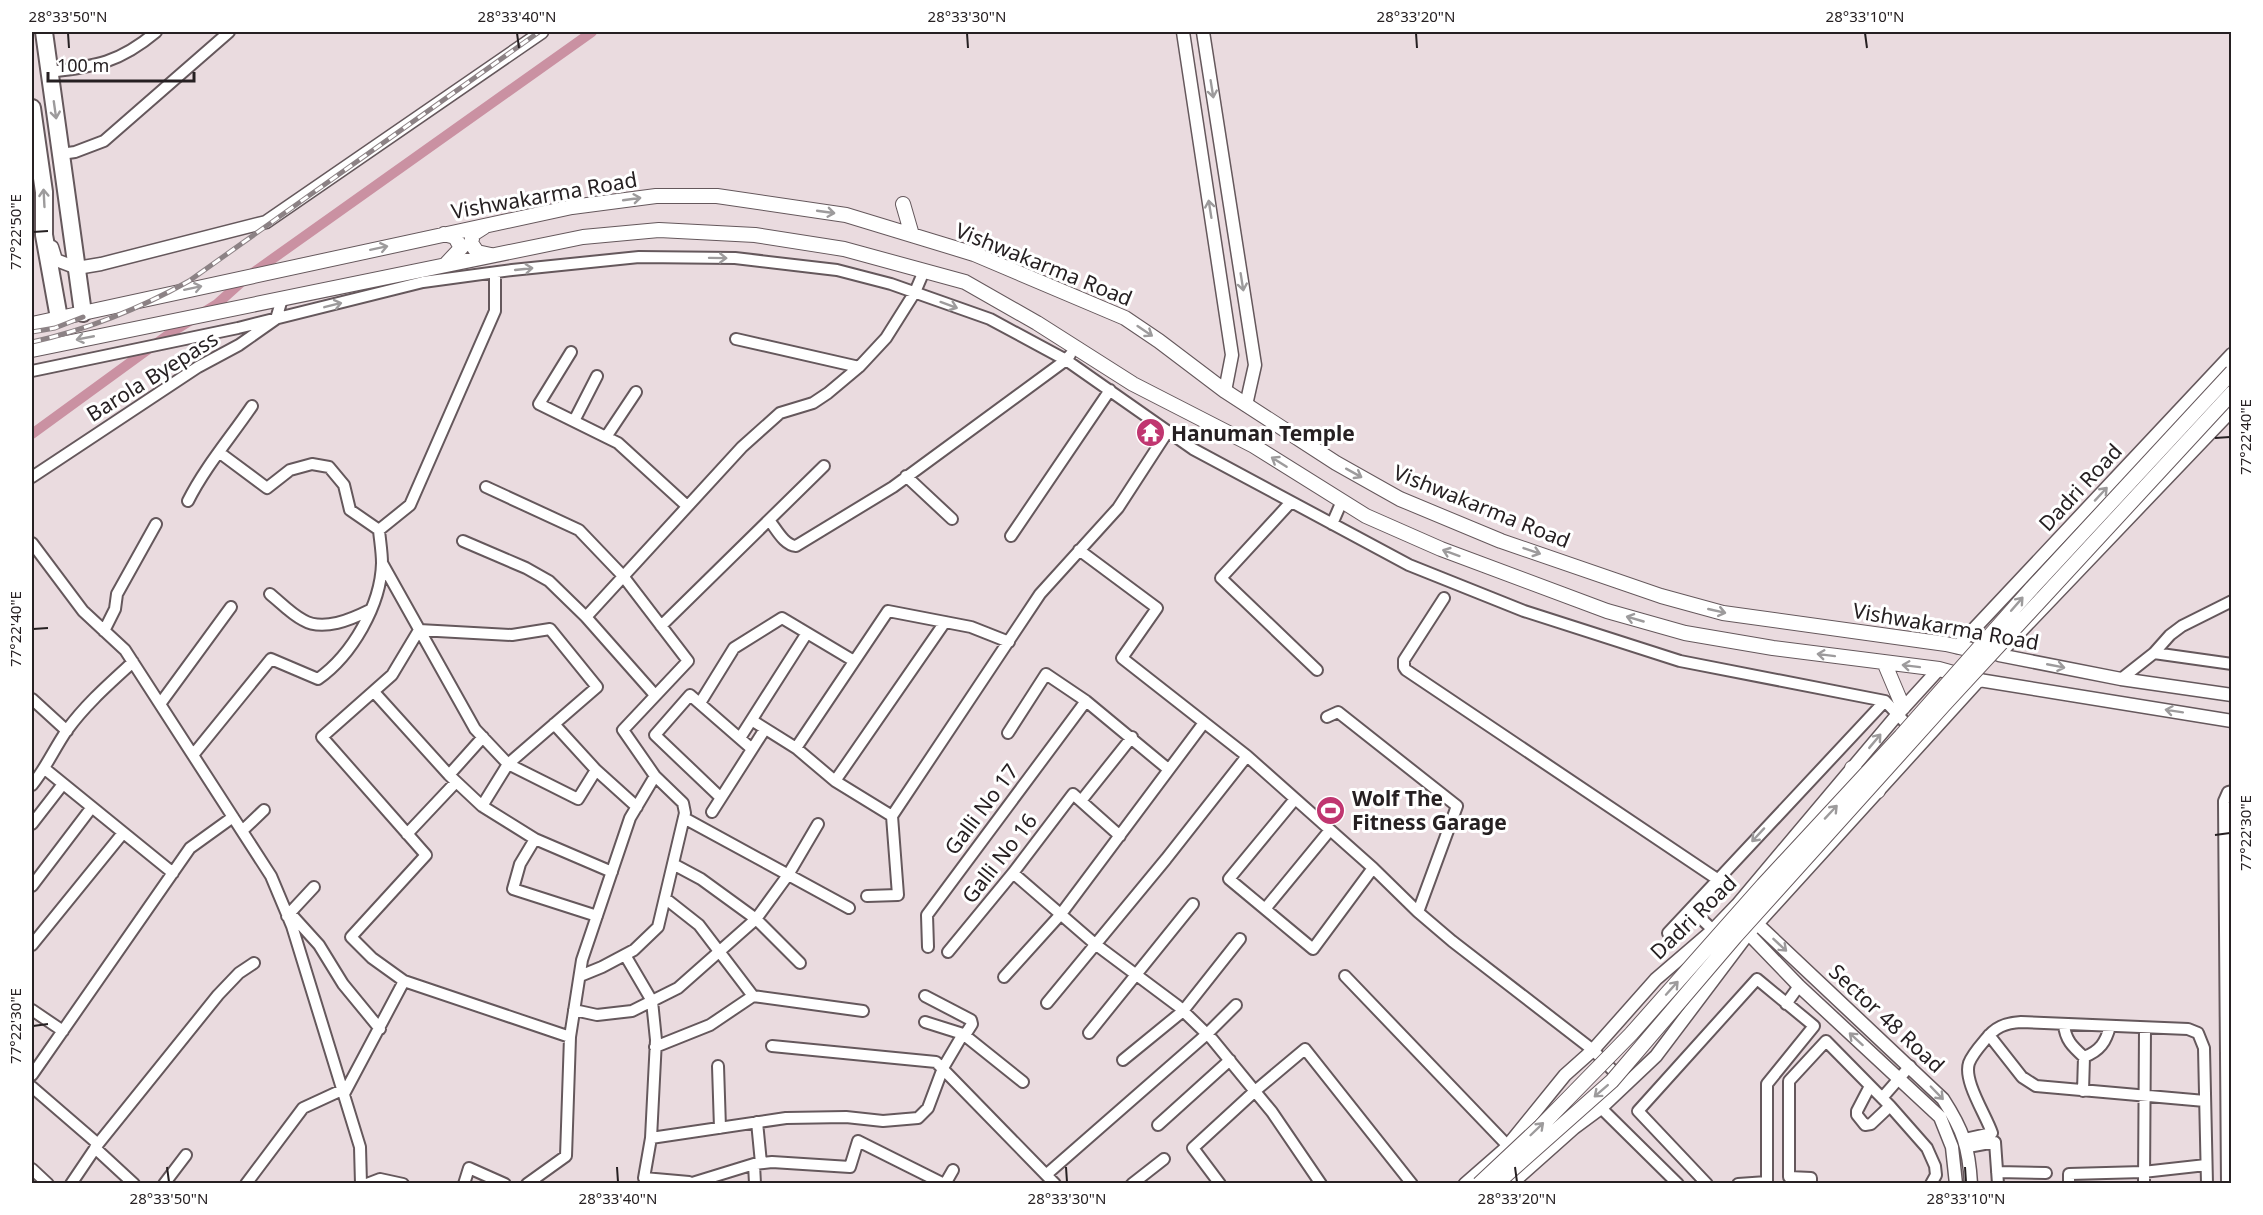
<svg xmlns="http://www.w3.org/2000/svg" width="2263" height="1215" viewBox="0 0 2263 1215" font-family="'Noto Sans',sans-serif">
<rect width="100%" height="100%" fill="#eadbdf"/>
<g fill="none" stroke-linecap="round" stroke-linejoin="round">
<path stroke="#ca91a2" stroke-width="10" d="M 32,434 L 172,332 L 217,304 L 247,277 L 592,32"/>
<defs>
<path id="minor" d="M 50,72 C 96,66 119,63 156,32
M 61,154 L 75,152 L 104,141 L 229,32
M 736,339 L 859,367
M 571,352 L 539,404 L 618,443 L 687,506
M 32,371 L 238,328 L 423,282 L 512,270 L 639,257 L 735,258 L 837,270 L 891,284 L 990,319 L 1066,360 L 1193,449 L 1409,565 L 1524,611 L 1680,661 L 1885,701 L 1914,732
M 574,421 L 597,376
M 606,437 L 636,392
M 906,476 L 952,519
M 32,477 L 198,367 L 239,345 L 276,319 L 282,299
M 486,487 L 579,530 L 623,576 L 688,661 L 623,730 L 655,776 L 630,818 L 582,960 L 570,1037 L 566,1156 L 527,1184
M 188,501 C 205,467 231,437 252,406
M 1291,502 L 1221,578 L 1317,670
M 769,520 C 777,530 784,545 796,546 L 893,487 L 1066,360 L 1070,355
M 1332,524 L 1342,501
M 379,530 L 410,505 L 495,311 L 495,273
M 1011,536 L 1110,390
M 463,541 L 526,568 L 549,581 L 586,617 L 655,695
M 32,543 L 83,611 L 125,650 L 271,876 L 292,926 L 360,1147 L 361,1184
M 1079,550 L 1157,608 L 1122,658 L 1247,756 L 1373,868 L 1418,912 L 1452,941 L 1593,1050 L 1622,1080
M 382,563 L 475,729 L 508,764 L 578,799 L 596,770
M 270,594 C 280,602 291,614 303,620 C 323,632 352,619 370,610
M 1444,598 L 1404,660 L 1404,667 L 1406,670 L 1717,879
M 586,617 L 742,447 L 780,413 L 813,403 L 828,393 L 859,367 L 886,338 L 915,292 L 924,271
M 661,626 L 824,466
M 104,631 L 115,609 L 117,594 L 156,524
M 2154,653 L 2170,635 L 2182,626 L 2232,601
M 2121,679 L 2154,653 L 2232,664
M 374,692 L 449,775
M 32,699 L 67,731
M 700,703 L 734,648 L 782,618 L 854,661
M 160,704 L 231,607
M 1327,717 L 1338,712 L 1457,806 L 1418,912
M 753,721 L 796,748 L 835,781 L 892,816
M 554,724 L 596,770 L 637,807
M 1008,733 L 1046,674 L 1086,701 L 1168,769
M 740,738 L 807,633
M 796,748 L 888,611 L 971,627 L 1009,642
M 193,755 L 271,659 L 318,679 C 352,655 381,605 382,563 C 382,552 380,541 379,530 L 350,510 L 344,485 L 329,467 L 312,464 L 290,470 L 267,488 L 220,453
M 45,769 L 173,873
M 835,781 L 945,622
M 32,785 C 46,768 54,749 67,730 C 86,704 109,684 133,662
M 720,797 L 655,735 L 690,695 L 752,749
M 1295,799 L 1229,879 L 1313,949 L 1373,868
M 1081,801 L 1132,737
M 482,806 L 449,775 L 483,737
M 712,812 L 765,729
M 684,818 L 849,908
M 32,824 L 63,784
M 242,831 L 264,810
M 407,834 L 456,782
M 673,864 L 701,879 L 756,919 L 800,963
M 1013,873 L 1095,944 L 1178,1006 L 1212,1039 L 1272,1112 L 1321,1184
M 32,886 L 92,807
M 867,896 L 898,895 L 892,816 L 1040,594 L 1118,508 L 1168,431
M 666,899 L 699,925 L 753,996 L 863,1011
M 1265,909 L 1330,830
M 1691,909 L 1713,930
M 290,913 L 319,945 L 343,984 L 380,1029
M 287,916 L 314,887
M 597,916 L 513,889 L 520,864 L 535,839 L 612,872
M 1668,933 L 1885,701
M 32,945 L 123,833
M 928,947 L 927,915 L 1086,701
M 948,952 L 1013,873 L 1073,794 L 1120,836
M 625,955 L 652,1001 L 656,1040 L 651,1138 L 644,1178 L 689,1182
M 580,976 L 602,967 L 634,950 L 658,927 L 685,813 L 683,803 L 655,776
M 1345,976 L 1508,1146
M 1004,977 L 1061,914 L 1203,724
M 404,981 L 372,958 L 351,937 L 426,855 L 322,737 L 392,675 L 419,630 L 512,635 L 550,629 L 597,687 L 508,764 L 482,806 L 535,839
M 925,996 L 971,1020 L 972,1024 L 965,1035
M 1047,1003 L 1166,859 L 1247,756
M 1786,1004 L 1799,986
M 32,1010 L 63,1031
M 574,1010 L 597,1015 L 632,1011 L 678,988 L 756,919 L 788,875 L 818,824
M 925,1022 L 963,1034 L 1023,1082
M 2064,1024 C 2065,1040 2073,1047 2084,1057 C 2100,1051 2106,1042 2110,1026
M 1089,1033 L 1193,904
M 1989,1035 L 2022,1077 L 2036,1086 L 2205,1101
M 772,1046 L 936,1062 L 1055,1184
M 655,1047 L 710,1025 L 753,996
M 1123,1060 L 1183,1011 L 1240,939
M 718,1066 L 720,1128
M 32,1075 L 190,848 L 233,817
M 1870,1086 L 1857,1111 L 1857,1115 L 1865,1125 L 1871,1124 L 1890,1106
M 32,1087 L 98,1144
M 2083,1091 L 2084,1057
M 344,1094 L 404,981 L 570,1037
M 1882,1098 L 1910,1066
M 1601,1108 L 1678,1184
M 757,1122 L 761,1163
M 1158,1125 L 1230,1060
M 651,1138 L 786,1118 L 846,1117 L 883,1121 L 918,1118 L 928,1108 L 943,1068 L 963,1034
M 1965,1139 L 1992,1133 C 1986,1115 1963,1081 1969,1063 C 1972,1055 1979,1047 1985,1040 C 1995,1027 2005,1023 2021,1022 L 2188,1029 L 2198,1033 L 2204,1048 L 2207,1184
M 1968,1147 L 1995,1142 L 1998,1184
M 95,1148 L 134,1184
M 754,1164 L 755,1184
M 32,1169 L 48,1184
M 1997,1172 L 2046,1173
M 1047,1174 L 1207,1034 L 1236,1005
M 71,1184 L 98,1144 L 218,995 L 239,973 L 254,963
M 164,1184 L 186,1155
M 246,1184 L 303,1108 L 342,1090
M 367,1184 L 380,1179 L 403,1184
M 464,1184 L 469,1168 L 505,1184
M 689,1184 L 754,1164 L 772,1162 L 850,1167 L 858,1141 L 944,1184
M 945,1184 L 953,1170
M 1132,1184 L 1164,1159
M 1220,1184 L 1193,1148 L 1255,1091 L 1305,1049 L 1412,1184
M 1707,1184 L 1638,1111 L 1757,979 L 1814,1026 L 1767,1084 L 1767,1182 L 1738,1184
M 1811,1184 L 1811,1178 L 1789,1177 L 1789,1081 L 1826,1041 L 1890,1106 L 1927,1148 L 1935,1166 L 1936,1175 L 1931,1184
M 2069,1184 L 2069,1174 L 2143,1172 L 2206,1165
M 2144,1184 L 2145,1028
M 2227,1184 L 2224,801 L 2228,792 L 2232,791"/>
<path id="tertiary" d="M 1183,32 L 1232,355 L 1225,391
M 1203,32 L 1255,365 L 1246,405
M 52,247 L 56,260 L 77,268 L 101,264 L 266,222 L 542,32
M 1957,647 L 2232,354
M 1999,654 L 2232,410
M 1999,655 L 2121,679 L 2232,695
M 1751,918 L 1943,1099 C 1963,1130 1969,1147 1971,1184
M 1744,929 L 1799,986 L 1940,1117 L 1952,1147 L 1956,1184
M 1465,1184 L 1505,1149 L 1565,1075 L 1593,1050 L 1656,979 L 1713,930 L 1737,905 L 1897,715 L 1939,669
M 1511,1184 L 1574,1128 L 1601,1108 L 1656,1056 L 1748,934 L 1979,680 L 2232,721"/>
<path id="secondary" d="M 903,204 L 912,235
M 484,227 L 473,234 L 471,243 L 477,252 L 491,255
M 444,234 L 455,237 L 461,248 L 446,264
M 32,324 L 572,207 L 656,196 L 717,196 L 846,215 L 974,254 L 1125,318 L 1159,341 L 1225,391 L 1336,463 L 1400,499 L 1501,541 L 1661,596 L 1723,613 L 1946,644 L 1985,653
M 32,350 L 583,237 L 659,230 L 755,235 L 844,249 L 965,282 L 1037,323 L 1133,384 L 1254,446 L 1366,516 L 1441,549 L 1607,611 L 1685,633 L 1773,648 L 1939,669 L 1979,680
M 1884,662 L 1903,707
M 1852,768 L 1878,791"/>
<path id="primary" d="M 44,32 L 83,313
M 32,108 L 44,192 L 44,235 L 59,318"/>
</defs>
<use href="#minor" stroke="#65585c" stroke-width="14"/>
<use href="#tertiary" stroke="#65585c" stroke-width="15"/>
<use href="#secondary" stroke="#65585c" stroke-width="16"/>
<use href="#primary" stroke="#65585c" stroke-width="20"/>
<use href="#minor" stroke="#fff" stroke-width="10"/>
<use href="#tertiary" stroke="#fff" stroke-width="12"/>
<use href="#secondary" stroke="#fff" stroke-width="14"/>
<use href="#primary" stroke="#fff" stroke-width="16"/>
<defs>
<path id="rail" d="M 32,332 L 55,328 L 83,317
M 32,342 C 86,330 141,308 189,281 L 539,32"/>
</defs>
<use href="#rail" stroke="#8c8285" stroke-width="5"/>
<use href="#rail" stroke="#fff" stroke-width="3" stroke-dasharray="9" stroke-linecap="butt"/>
<defs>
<path id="secondary-bridge" d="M 1479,1184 L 1541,1126 L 1631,1034 L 1763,885 L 1901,736 L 2032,588 L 2232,372
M 1496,1184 L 1612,1081 L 1735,937 L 1943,706 L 2232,393"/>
</defs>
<use href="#secondary-bridge" stroke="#65585c" stroke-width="16" stroke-linecap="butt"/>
<use href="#secondary-bridge" stroke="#fff" stroke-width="14"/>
</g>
<defs><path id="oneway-shaft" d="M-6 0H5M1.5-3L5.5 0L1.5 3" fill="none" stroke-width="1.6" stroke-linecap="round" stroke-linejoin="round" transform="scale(1.5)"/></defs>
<g stroke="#9d9b9c">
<use href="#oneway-shaft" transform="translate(1212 89) rotate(81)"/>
<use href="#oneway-shaft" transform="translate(55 110) rotate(82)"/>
<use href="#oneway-shaft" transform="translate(44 198) rotate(-93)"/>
<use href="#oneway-shaft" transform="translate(632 199) rotate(-8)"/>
<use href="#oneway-shaft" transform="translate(1210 209) rotate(-99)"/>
<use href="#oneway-shaft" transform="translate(826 212) rotate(8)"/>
<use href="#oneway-shaft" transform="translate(379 248) rotate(-12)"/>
<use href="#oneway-shaft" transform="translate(718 258) rotate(1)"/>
<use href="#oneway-shaft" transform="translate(524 269) rotate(-6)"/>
<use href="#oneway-shaft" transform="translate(1242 282) rotate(81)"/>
<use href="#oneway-shaft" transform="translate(193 288) rotate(-12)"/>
<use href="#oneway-shaft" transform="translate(333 305) rotate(-14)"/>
<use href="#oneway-shaft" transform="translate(949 305) rotate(20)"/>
<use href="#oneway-shaft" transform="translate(1145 331) rotate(34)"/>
<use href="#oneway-shaft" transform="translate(85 338) rotate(169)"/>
<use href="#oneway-shaft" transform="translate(1279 462) rotate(-148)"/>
<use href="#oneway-shaft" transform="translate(1354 473) rotate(29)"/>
<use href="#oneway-shaft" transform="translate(2101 494) rotate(-47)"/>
<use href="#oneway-shaft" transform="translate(1532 551) rotate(19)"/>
<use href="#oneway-shaft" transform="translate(1451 553) rotate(-160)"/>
<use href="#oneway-shaft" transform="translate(2017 604) rotate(-49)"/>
<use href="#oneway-shaft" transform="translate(1717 611) rotate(13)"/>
<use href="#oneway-shaft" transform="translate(1635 619) rotate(-164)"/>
<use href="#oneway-shaft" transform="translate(1826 655) rotate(-173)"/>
<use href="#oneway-shaft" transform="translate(1911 666) rotate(-173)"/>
<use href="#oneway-shaft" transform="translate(2056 666) rotate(11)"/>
<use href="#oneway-shaft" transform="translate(2174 711) rotate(-171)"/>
<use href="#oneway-shaft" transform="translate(1875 741) rotate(-50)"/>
<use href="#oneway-shaft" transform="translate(1831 812) rotate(-47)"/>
<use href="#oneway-shaft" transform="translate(1758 835) rotate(133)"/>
<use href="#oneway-shaft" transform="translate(1780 945) rotate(43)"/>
<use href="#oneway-shaft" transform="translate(1672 988) rotate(-48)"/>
<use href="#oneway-shaft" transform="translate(1856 1039) rotate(-138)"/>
<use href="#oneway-shaft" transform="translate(1601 1091) rotate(139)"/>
<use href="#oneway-shaft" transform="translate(1937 1093) rotate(46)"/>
<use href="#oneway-shaft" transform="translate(1537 1129) rotate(-44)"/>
</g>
<path fill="none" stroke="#262022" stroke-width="2" d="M 68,33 L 69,48M 517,33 L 519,48M 967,33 L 968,48M 1416,33 L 1417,48M 1865,33 L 1867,48M 33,232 L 48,231M 2215,438 L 2230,437M 33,629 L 48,628M 2215,835 L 2230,833M 33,1026 L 48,1024M 167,1167 L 169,1182M 617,1167 L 618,1182M 1066,1167 L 1067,1182M 1515,1167 L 1517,1182M 1965,1167 L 1966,1182"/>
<defs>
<symbol id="temple-disc" viewBox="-11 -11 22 22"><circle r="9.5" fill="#c03670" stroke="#fff"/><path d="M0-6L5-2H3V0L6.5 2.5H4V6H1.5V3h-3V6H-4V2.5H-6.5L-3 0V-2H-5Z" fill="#fff"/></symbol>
<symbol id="stadium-disc" viewBox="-11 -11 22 22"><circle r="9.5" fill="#c03670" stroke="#fff"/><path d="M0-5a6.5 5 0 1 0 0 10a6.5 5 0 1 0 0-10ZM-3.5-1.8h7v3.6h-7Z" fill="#fff"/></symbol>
</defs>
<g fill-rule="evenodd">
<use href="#temple-disc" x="1134" y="416" width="33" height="33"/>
<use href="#stadium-disc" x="1314" y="794" width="33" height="33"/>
</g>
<g text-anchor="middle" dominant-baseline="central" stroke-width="6" stroke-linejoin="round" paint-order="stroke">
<g font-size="21" fill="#262022" stroke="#fff">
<text transform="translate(544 195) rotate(-10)">Vishwakarma Road</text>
<text transform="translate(1044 264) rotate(22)">Vishwakarma Road</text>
<text transform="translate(152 376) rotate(-32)">Barola Byepass</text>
<text transform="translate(2080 487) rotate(-47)">Dadri Road</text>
<text transform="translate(1482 506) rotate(22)">Vishwakarma Road</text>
<text transform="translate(1946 626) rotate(10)">Vishwakarma Road</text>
<text transform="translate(981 809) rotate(-53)">Galli No 17</text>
<text transform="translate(999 858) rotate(-52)">Galli No 16</text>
<text transform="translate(1693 917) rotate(-44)">Dadri Road</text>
<text transform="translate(1887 1018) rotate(43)">Sector 48 Road</text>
</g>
<g font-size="21" font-weight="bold" fill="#262022" stroke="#fff" text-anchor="start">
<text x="1171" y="433">Hanuman Temple</text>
<text x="1352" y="798">Wolf The<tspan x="1352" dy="24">Fitness Garage</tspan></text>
</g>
</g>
<rect width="2263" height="1215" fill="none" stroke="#ffffff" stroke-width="66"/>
<path d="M48 72v9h146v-9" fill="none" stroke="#262022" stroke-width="3"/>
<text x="57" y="72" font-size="18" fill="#262022" stroke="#ffffff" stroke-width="4.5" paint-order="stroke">100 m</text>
<rect x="33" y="33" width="2197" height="1149" fill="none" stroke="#262022" stroke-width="2"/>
<g font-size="15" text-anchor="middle" fill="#262022">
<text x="68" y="22">28°33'50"N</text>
<text x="517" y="22">28°33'40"N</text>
<text x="967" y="22">28°33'30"N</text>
<text x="1416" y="22">28°33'20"N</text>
<text x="1865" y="22">28°33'10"N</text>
<text transform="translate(16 232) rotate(-90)" y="5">77°22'50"E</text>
<text transform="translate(2246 437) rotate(-90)" y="5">77°22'40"E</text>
<text transform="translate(16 629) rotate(-90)" y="5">77°22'40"E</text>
<text transform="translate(2246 833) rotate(-90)" y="5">77°22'30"E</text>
<text transform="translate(16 1026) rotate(-90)" y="5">77°22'30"E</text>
<text x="169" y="1204">28°33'50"N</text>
<text x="618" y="1204">28°33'40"N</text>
<text x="1067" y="1204">28°33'30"N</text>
<text x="1517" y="1204">28°33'20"N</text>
<text x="1966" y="1204">28°33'10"N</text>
</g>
</svg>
